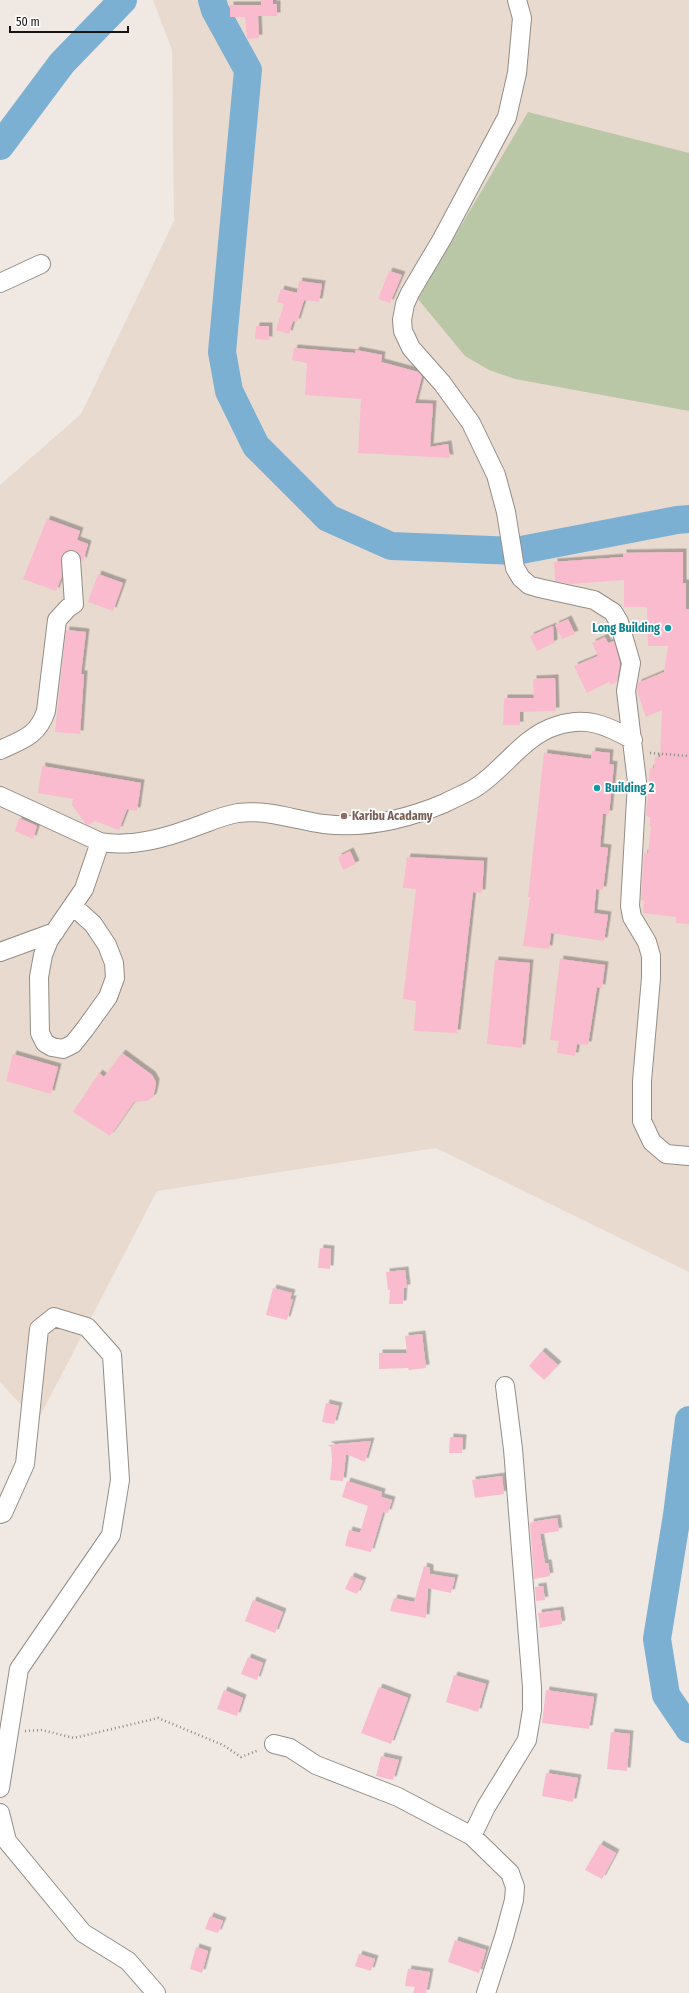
<svg xmlns="http://www.w3.org/2000/svg" width="689" height="1993" viewBox="0 0 689 1993" font-family="'Fira Sans Condensed',sans-serif">
<defs>
<filter id="shadow"><feDropShadow dx="3.5" dy="-3.5" stdDeviation="0" flood-color="#0004"/></filter>
</defs>
<rect width="100%" height="100%" fill="#f0e8e3"/>
<path fill="#e9dad0" d="M 153,0 L 689,0 L 689,1272 L 436,1148 L 157,1191 L 37,1422 L 0,1382 L 0,485 L 81,414 L 174,221 L 172,50 Z"/>
<path fill="#b9c7a6" d="M 528,112 L 689,153 L 689,411 L 515,379 L 489,370 L 465,356 L 418,299 Z"/>
<g fill="none" stroke-linecap="round" stroke-linejoin="round">
<path stroke="#7bb0d2" stroke-width="28" d="M 212,0 L 215,10 L 248,70 L 222,352 L 229,391 L 256,446 L 328,518 L 391,546 L 516,551 L 677,520 L 689,519
M 0,146 L 62,63 L 123,0
M 689,1420 L 677,1515 L 657,1639 L 666,1695 L 689,1729"/>
</g>
<path fill="#f9bbcd" filter="url(#shadow)" d="M 261,0 L 273,0 L 273,4 L 277,4 L 277,16 L 258,16 L 259,38 L 247,39 L 245,17 L 230,17 L 230,5 L 261,5 Z
M 389,271 L 402,275 L 390,303 L 378,299 Z
M 299,281 L 322,284 L 319,302 L 304,300 L 297,322 L 293,321 L 289,334 L 276,330 L 284,304 L 277,302 L 281,289 L 297,293 Z
M 256,326 L 269,326 L 269,340 L 255,339 Z
M 294,348 L 355,353 L 356,350 L 382,355 L 381,362 L 418,372 L 422,376 L 415,403 L 433,404 L 430,447 L 448,444 L 450,458 L 358,453 L 361,399 L 305,395 L 307,363 L 292,360 Z
M 47,519 L 80,531 L 77,540 L 88,544 L 83,562 L 79,554 L 75,550 L 70,550 L 62,555 L 62,576 L 56,591 L 23,579 Z
M 683,552 L 683,583 L 686,583 L 686,609 L 689,609 L 689,924 L 676,923 L 676,917 L 643,913 L 644,901 L 641,900 L 644,853 L 648,854 L 651,827 L 650,827 L 650,817 L 646,816 L 650,768 L 654,769 L 655,757 L 660,757 L 662,710 L 646,717 L 637,691 L 638,683 L 664,672 L 668,646 L 648,646 L 647,607 L 624,607 L 624,580 L 571,584 L 555,581 L 554,562 L 623,557 L 623,553 Z
M 98,574 L 123,583 L 113,611 L 88,602 Z
M 568,619 L 575,634 L 562,639 L 555,625 Z
M 553,626 L 554,643 L 537,651 L 530,636 Z
M 66,630 L 86,632 L 81,674 L 84,674 L 80,734 L 55,732 Z
M 605,637 L 608,643 L 614,641 L 620,664 L 617,682 L 611,685 L 609,682 L 587,693 L 574,666 L 598,656 L 592,643 Z
M 555,678 L 556,711 L 520,712 L 520,725 L 503,725 L 504,698 L 534,698 L 533,679 Z
M 592,751 L 610,753 L 609,764 L 614,765 L 609,814 L 603,814 L 600,847 L 608,848 L 603,890 L 596,889 L 594,913 L 608,915 L 604,941 L 551,933 L 549,949 L 523,946 L 530,897 L 528,897 L 544,753 L 591,759 Z
M 42,766 L 141,783 L 137,811 L 127,809 L 119,830 L 95,821 L 89,825 L 86,824 L 72,805 L 73,799 L 38,793 Z
M 19,818 L 37,826 L 33,839 L 15,831 Z
M 350,851 L 356,864 L 343,870 L 338,857 Z
M 407,857 L 484,861 L 482,893 L 473,892 L 457,1033 L 414,1031 L 416,1001 L 403,999 L 416,889 L 403,888 Z
M 560,959 L 605,965 L 602,988 L 597,987 L 588,1045 L 577,1044 L 575,1056 L 557,1053 L 559,1041 L 550,1040 Z
M 495,960 L 530,963 L 522,1048 L 487,1044 Z
M 122,1053 L 152,1075 L 156,1082 L 155,1089 L 153,1097 L 147,1101 L 134,1102 L 110,1136 L 73,1112 L 99,1073 L 104,1077 Z
M 13,1054 L 58,1067 L 51,1094 L 6,1081 Z
M 320,1248 L 331,1249 L 330,1269 L 318,1268 Z
M 405,1270 L 407,1288 L 404,1288 L 403,1304 L 389,1304 L 390,1290 L 388,1290 L 386,1272 Z
M 273,1288 L 292,1293 L 290,1299 L 293,1299 L 287,1320 L 266,1315 Z
M 422,1334 L 426,1368 L 409,1370 L 408,1368 L 379,1369 L 379,1353 L 407,1353 L 405,1336 Z
M 542,1351 L 558,1365 L 544,1380 L 529,1366 Z
M 326,1403 L 339,1406 L 334,1424 L 322,1422 Z
M 450,1437 L 463,1438 L 462,1453 L 449,1453 Z
M 371,1441 L 365,1462 L 346,1454 L 343,1481 L 330,1480 L 332,1460 L 331,1447 L 327,1445 Z
M 502,1476 L 504,1494 L 475,1498 L 472,1480 Z
M 347,1481 L 382,1492 L 381,1497 L 392,1500 L 388,1513 L 383,1512 L 371,1552 L 345,1546 L 349,1530 L 360,1533 L 368,1506 L 342,1497 Z
M 557,1518 L 559,1531 L 540,1534 L 545,1563 L 548,1563 L 550,1576 L 534,1579 L 530,1524 L 531,1522 Z
M 424,1566 L 430,1568 L 430,1574 L 455,1578 L 451,1593 L 428,1588 L 426,1618 L 390,1611 L 394,1598 L 414,1602 Z
M 351,1576 L 363,1581 L 357,1594 L 345,1589 Z
M 543,1586 L 545,1600 L 536,1601 L 535,1587 Z
M 253,1600 L 283,1612 L 275,1633 L 245,1621 Z
M 560,1610 L 562,1624 L 540,1628 L 538,1613 Z
M 248,1657 L 263,1663 L 257,1680 L 241,1674 Z
M 454,1675 L 486,1684 L 478,1712 L 446,1702 Z
M 379,1687 L 408,1698 L 391,1744 L 361,1733 Z
M 224,1690 L 243,1698 L 237,1716 L 217,1709 Z
M 546,1690 L 594,1697 L 589,1729 L 542,1723 Z
M 611,1732 L 630,1734 L 627,1771 L 607,1769 Z
M 381,1756 L 399,1760 L 393,1780 L 376,1776 Z
M 546,1773 L 578,1778 L 573,1802 L 542,1796 Z
M 600,1844 L 616,1853 L 602,1879 L 585,1870 Z
M 210,1916 L 223,1921 L 218,1933 L 205,1929 Z
M 455,1940 L 486,1950 L 479,1973 L 448,1962 Z
M 196,1947 L 208,1951 L 202,1973 L 190,1969 Z
M 359,1954 L 375,1959 L 371,1971 L 355,1966 Z
M 408,1969 L 430,1972 L 426,1993 L 413,1993 L 415,1987 L 405,1986 Z"/>
<g fill="none" stroke-linecap="round" stroke-linejoin="round">
<defs>
<path id="minor" d="M 517,0 L 522,18 L 517,73 L 507,117 L 442,239 L 410,293 L 405,304 L 402,320 L 403,331 L 411,348 L 442,383 L 471,423 L 496,475 L 506,512 L 515,568 L 521,578 L 529,585 L 539,588 L 594,600 L 613,612 L 619,622 L 631,663 L 626,691 L 637,782 L 630,906 L 632,917 L 647,942 L 651,956 L 651,978 L 642,1081 L 642,1121 L 652,1142 L 666,1154 L 689,1156
M 0,283 L 41,264
M 0,750 C 22,740 38,736 46,711 L 57,620 L 68,608 L 74,604 L 71,560
M 0,796 L 100,842 C 128,847 162,839 189,829 C 205,824 220,816 238,813 C 267,809 295,820 324,824 C 365,829 407,819 445,803 C 454,798 465,794 475,788 C 503,771 523,736 556,726 C 587,716 606,725 633,740
M 73,906 L 93,924 L 107,945 L 114,963 L 115,978 L 108,997 L 85,1029 L 73,1044 L 63,1049 L 52,1047 L 45,1043 L 40,1033 L 39,977 L 43,955 L 49,940 L 84,889 L 100,842
M 0,952 L 55,932
M 0,1514 L 3,1513 L 25,1464 L 39,1329 L 54,1317 L 87,1327 L 112,1355 L 120,1480 L 111,1535 L 19,1669 L 0,1788
M 274,1744 L 290,1748 L 316,1765 L 398,1797 L 472,1836 L 510,1873 L 515,1887 L 514,1900 L 504,1937 L 486,1993
M 0,1813 L 7,1841 L 83,1933 L 128,1961 L 156,1993
M 472,1836 L 486,1807 L 527,1740 L 532,1710 L 532,1687 L 513,1449 L 505,1386"/>
</defs>
<use href="#minor" stroke="#948d87" stroke-width="20"/>
<path stroke="#8e8985" stroke-width="2.5" stroke-dasharray="1 3" stroke-linecap="butt" d="M 650,753 L 689,756
M 25,1731 L 42,1730 L 74,1738 L 158,1718 L 223,1745 L 241,1757 L 259,1750"/>
<use href="#minor" stroke="#fff" stroke-width="18"/>
</g>
<g fill="#0f9aa8" stroke="#fff" stroke-width="1.5">
<circle cx="668" cy="628" r="4"/>
<circle cx="597" cy="788" r="4"/>
</g>
<circle fill="#8d6e63" stroke="#fff" stroke-width="1.5" cx="344" cy="816" r="4"/>
<g text-anchor="middle" dominant-baseline="central" stroke-width="3.5" stroke-linejoin="round" paint-order="stroke">
<g font-size="12" font-weight="bold" fill="#0d838f" stroke="#fff" text-anchor="end">
<text x="660" y="628">Long Building</text>
<text x="605" y="788" text-anchor="start">Building 2</text>
</g>
<g font-size="12" font-weight="bold" fill="#785e54" stroke="#fff" text-anchor="start">
<text x="352" y="816">Karibu Acadamy</text>
</g>
</g>
<path d="M10 26v6h118v-6" fill="none" stroke="#171513" stroke-width="2"/>
<text x="16" y="26" font-size="12" fill="#171513" stroke="#ffffff" stroke-width="3" paint-order="stroke">50 m</text>
</svg>
